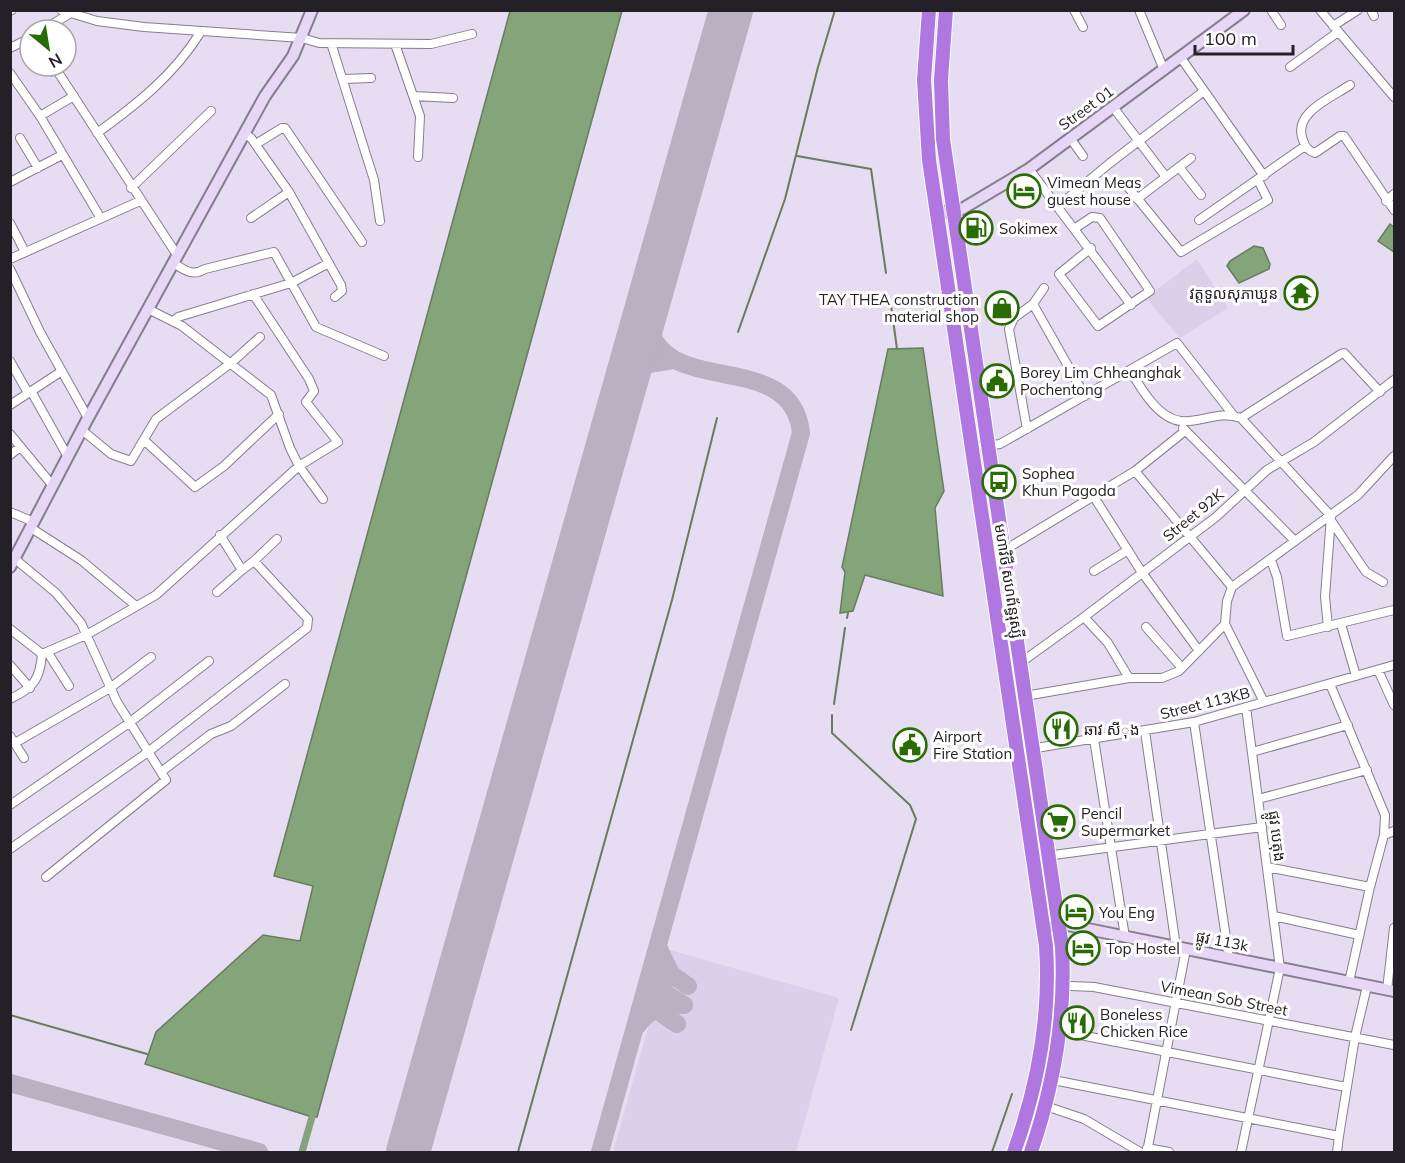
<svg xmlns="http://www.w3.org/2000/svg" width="1405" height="1163" viewBox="0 0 1405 1163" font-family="Mulish,'Noto Sans Khmer',sans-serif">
<rect width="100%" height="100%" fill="#e7ddf2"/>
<path fill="#dccfea" d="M 1197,259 L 1228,308 L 1180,338 L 1146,298 Z
M 670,950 L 839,998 L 796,1152 L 613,1152 Z"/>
<path fill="#84a47a" stroke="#677c61" stroke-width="1.5" d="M 510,11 L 622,11 L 317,1117 L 312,1117 L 145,1064 L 156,1032 L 263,935 L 300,941 L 313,886 L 274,876 Z
M 1390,224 L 1394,227 L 1394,252 L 1378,241 Z
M 1254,246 L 1263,248 L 1270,264 L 1269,269 L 1239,283 L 1227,266 L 1230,261 Z
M 923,348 L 944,491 L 935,508 L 943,596 L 865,575 L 853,611 L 840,613 L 845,572 L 842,567 L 888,349 Z"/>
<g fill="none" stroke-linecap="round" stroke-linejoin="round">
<path stroke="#677c61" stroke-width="2" d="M 797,156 L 871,169 L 886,273
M 891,305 L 897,349
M 738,332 L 785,199 L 818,67 L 835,10
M 847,618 L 848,613
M 834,704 L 845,628
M 832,715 L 832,733 L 910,805 L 916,819 L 851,1030
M 10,1015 L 147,1054
M 518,1152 L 672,600 L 717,418
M 992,1152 L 1012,1094"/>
<path stroke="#84a47a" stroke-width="7" d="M 302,1152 L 312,1117"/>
<path stroke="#b9b0c2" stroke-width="18" d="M 627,381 L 649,364 L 673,360
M 659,949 L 671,974 L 688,986
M 653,964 L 666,994 L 684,1005
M 653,998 L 661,1013 L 677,1024
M 637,1026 C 649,1009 664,1004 684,1005
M 10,1083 L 259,1152
M 406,1152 L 410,1148
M 600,1152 L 801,433 C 793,354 684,392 655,341 C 650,332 648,321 647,310"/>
<path stroke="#b9b0c2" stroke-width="44" d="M 408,1152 L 731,10"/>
<defs>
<path id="street" d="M 61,10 L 97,21 L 144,27 L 302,38 L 319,43 L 431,44 L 472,34
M 1074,10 L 1083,27
M 1139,10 L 1164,70
M 1271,10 L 1281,25
M 1320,10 L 1394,97
M 1371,10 L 1374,16
M 10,11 L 12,10
M 1333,26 L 1358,10
M 43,30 L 69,14
M 331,43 L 374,180 L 380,221
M 395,44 L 420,116 L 418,157
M 10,48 L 30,38
M 1181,58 L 1264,176
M 54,66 L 177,255
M 1290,67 L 1338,32
M 10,73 L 40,116 L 100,217
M 344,79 L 371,78
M 1350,85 C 1331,98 1292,113 1303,140 C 1305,147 1308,151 1315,153 L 1340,136 L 1344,136 L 1394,210
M 414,96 L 453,98
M 1113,107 L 1166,177
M 40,116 L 74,96
M 97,133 C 136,105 174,75 200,33
M 244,133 L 251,138 L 289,192 L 341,285 L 342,291 L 335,297
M 20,138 L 38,168
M 1070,138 L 1083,156
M 256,144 L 282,128 L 285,128 L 362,242
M 1179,167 L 1201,195
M 1029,169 L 1131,305
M 10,182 L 62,155
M 1128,187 L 1181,252 L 1268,200 L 1258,180
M 131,188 L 211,111
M 1137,199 L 1191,158
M 1386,201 L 1394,194
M 1057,207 L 1110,163 L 1204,91
M 251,218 L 289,192
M 1199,220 L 1305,146
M 10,223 L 25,252
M 1074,229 L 1092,217 L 1100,218 L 1150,291 L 1098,326 L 1059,274 L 1091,248
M 10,259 L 140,201
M 173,263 C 185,270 192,277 205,269 L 274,252 L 316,327 L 384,356
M 10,269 L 40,332 L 88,418
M 1033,304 L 1085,396
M 148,309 L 182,326 L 271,395 L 290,448 L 299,466 L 323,499
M 174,321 L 178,317 L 291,283 L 329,263
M 10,361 L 28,393
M 1130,370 C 1140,387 1158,419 1181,421 C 1201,423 1219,410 1241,418 L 1331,516 L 1325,597 L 1328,627
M 31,391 L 68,457
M 10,405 L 62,371
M 1241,418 L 1341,354 L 1344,353 L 1380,392
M 1183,428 L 1294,540
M 1027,429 L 1009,329 L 1014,318 L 1033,304 L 1044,288
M 82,430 L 111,454 L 131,461 L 156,419 L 231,363 L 260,337
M 10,434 L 53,486
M 145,441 L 195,487 L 224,466 L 279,414
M 972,448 L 1000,444 L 1177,343 L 1234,416
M 10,455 L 20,447
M 1135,471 L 1232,587
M 1094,497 L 1141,571 L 1199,651
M 10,512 L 34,522
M 1332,522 L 1366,572 L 1383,582
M 31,528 L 81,560 L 136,606
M 1003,551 L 1135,471 L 1185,431
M 15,559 L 56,593 L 81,623 L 117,702 L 166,780 L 46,877
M 1271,560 L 1277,577 L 1287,636 L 1394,610
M 254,561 L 277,539
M 1094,571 L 1128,550
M 217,592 L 242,570 L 220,535
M 1084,617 L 1108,643 L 1129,678
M 1341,624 L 1356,676
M 1146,627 L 1182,668
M 10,629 L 42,654 L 88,634 L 156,595 L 299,466 L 338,442 L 306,402 L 314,391 L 309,379 L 253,294
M 48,653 L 69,686
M 1005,664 L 1023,661 L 1084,617 L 1216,517 L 1267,470 L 1314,442 L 1394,380
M 10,665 L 30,688
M 1378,670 L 1394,705
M 1330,684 L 1385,815 L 1384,835 L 1370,887 L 1349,982
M 1025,696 L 1129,678 L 1162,678 L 1179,671 L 1225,624
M 10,699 C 33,688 40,680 42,654
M 1264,702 L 1225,624 L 1227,601 L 1232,587 L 1358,495 L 1394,456
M 1194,722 L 1229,958
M 1145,731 L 1176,947
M 10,736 L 24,758
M 1094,739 L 1125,937
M 15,743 L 110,688 L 151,657
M 1018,751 L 1194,722 L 1394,665
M 1252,752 L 1348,725
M 161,772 L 211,734 L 231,726 L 285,684
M 1258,799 L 1367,770
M 10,805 L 129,723 L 209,661
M 1384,835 L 1394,831
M 10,849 L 148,752 L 307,628 L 308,619 L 254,561 L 242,570
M 1046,856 L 1262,827
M 1267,867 L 1370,887
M 1274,916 L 1359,935
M 1048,985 L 1094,987 L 1394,1045
M 1387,990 L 1394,928
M 1060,1031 L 1346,1087
M 1053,1080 L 1339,1136 L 1337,1152
M 1031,1101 L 1084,1119 L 1140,1152
M 1339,1136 L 1355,1037 L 1367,986
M 1147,1148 L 1169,1152
M 1147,1152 L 1186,949
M 1241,1152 L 1280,968 L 1246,707"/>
<path id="secondary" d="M 937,213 L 962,209 L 1029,169 L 1244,10
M 10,567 L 88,418 L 265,96 L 293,56 L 312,10
M 1044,928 L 1068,925 L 1394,991"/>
<path id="highway" d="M 929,10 L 924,80 L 929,160 L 1046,946 C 1051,1018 1038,1085 1014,1152
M 946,10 L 941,80 L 943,139 L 1062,947 C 1066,1019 1054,1085 1031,1152"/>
</defs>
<use href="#street" stroke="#877d90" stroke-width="10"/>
<use href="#secondary" stroke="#877d90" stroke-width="14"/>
<use href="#highway" stroke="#fff" stroke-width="16"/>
<use href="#street" stroke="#fff" stroke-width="8"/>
<use href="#secondary" stroke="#e7d6f6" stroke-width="10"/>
<use href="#highway" stroke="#b077e1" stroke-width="14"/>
</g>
<defs>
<symbol id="hotel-ring" viewBox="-11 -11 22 22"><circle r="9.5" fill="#fff" stroke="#296c03" stroke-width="1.5"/><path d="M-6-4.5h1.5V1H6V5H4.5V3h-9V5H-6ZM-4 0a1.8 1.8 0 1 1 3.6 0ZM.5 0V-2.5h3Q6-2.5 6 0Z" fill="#296c03"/></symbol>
<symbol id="fuel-ring" viewBox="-11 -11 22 22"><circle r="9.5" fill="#fff" stroke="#296c03" stroke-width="1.5"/><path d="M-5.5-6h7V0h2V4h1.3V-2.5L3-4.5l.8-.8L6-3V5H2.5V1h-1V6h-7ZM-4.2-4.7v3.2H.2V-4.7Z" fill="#296c03"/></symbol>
<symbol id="temple-ring" viewBox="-11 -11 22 22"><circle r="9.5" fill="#fff" stroke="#296c03" stroke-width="1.5"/><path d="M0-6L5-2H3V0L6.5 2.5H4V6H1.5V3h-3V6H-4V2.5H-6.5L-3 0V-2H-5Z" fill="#296c03"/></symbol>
<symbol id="shop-ring" viewBox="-11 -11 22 22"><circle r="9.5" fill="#fff" stroke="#296c03" stroke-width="1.5"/><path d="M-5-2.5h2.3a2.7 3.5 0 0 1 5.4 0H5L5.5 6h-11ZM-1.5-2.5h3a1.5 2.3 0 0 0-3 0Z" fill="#296c03"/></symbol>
<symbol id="civic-ring" viewBox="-11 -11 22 22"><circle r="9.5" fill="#fff" stroke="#296c03" stroke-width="1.5"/><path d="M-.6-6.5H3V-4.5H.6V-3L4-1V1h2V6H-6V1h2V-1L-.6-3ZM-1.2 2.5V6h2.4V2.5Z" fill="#296c03"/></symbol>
<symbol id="bus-ring" viewBox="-11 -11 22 22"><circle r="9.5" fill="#fff" stroke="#296c03" stroke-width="1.5"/><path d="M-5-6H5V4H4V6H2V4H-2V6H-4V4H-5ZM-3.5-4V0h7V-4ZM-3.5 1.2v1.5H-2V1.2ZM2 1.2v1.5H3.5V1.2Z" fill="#296c03"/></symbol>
<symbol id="restaurant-ring" viewBox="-11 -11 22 22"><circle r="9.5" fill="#fff" stroke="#296c03" stroke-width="1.5"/><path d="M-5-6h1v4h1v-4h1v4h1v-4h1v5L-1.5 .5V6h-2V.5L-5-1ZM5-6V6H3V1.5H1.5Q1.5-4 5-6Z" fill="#296c03"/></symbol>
<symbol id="supermarket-ring" viewBox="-11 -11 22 22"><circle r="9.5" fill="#fff" stroke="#296c03" stroke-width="1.5"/><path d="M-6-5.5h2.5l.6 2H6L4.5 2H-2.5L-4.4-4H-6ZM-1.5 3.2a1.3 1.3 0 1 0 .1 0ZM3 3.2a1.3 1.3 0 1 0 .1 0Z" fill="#296c03"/></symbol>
</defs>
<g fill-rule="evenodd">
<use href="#hotel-ring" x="1005" y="172" width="38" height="38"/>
<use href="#fuel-ring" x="957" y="209" width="38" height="38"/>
<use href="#temple-ring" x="1282" y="274" width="38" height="38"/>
<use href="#shop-ring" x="983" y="289" width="38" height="38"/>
<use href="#civic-ring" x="978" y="362" width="38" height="38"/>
<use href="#bus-ring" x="980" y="463" width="38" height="38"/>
<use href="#restaurant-ring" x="1042" y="710" width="38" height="38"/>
<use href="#civic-ring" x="891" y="726" width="38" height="38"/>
<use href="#supermarket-ring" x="1039" y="803" width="38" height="38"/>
<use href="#hotel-ring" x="1057" y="893" width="38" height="38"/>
<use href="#hotel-ring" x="1064" y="929" width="38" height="38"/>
<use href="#restaurant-ring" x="1058" y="1004" width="38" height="38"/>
</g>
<g text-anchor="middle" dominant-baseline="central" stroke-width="6" stroke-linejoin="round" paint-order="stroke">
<g font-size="15" fill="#242028" stroke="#fff">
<text transform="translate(1086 108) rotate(-36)">Street 01</text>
<text transform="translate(1193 515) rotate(-39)">Street 92K</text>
<text transform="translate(1009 581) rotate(81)">មហាវិថី សហព័ន្ធរុស្ស៊ី</text>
<text transform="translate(1205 703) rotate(-14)">Street 113KB</text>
<text transform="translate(1277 836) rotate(83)">ផ្លូវ បេតុង</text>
<text transform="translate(1222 941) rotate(11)">ផ្លូវ 113k</text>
<text transform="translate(1224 998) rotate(11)">Vimean Sob Street</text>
</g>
<g font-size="15" fill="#242028" stroke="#fff" text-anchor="start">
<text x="1047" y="182">Vimean Meas<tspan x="1047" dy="17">guest house</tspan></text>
<text x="999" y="228">Sokimex</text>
<text x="1278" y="293" text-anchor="end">វត្តទួលសុភាឃួន</text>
<text x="979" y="299" text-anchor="end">TAY THEA construction<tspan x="979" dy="17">material shop</tspan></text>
<text x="1020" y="372">Borey Lim Chheanghak<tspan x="1020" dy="17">Pochentong</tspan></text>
<text x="1022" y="473">Sophea<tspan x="1022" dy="17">Khun Pagoda</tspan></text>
<text x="1084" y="729">ឆាវ សីុង</text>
<text x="933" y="736">Airport<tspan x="933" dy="17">Fire Station</tspan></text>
<text x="1081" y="813">Pencil<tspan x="1081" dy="17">Supermarket</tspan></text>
<text x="1099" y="912">You Eng</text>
<text x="1106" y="948">Top Hostel</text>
<text x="1100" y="1014">Boneless<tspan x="1100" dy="17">Chicken Rice</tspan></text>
</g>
</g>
<rect width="1405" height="1163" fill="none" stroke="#242028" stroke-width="24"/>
<g transform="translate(48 48) rotate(150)"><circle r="28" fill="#ffffff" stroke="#a7a6a9" stroke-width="1.5"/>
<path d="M0-4.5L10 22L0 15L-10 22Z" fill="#296c03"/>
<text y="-9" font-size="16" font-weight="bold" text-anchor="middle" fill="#242028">N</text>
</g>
<path d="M1195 45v9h98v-9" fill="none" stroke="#242028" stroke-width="3"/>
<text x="1204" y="45" font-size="18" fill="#242028" stroke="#ffffff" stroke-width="4.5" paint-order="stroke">100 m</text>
</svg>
